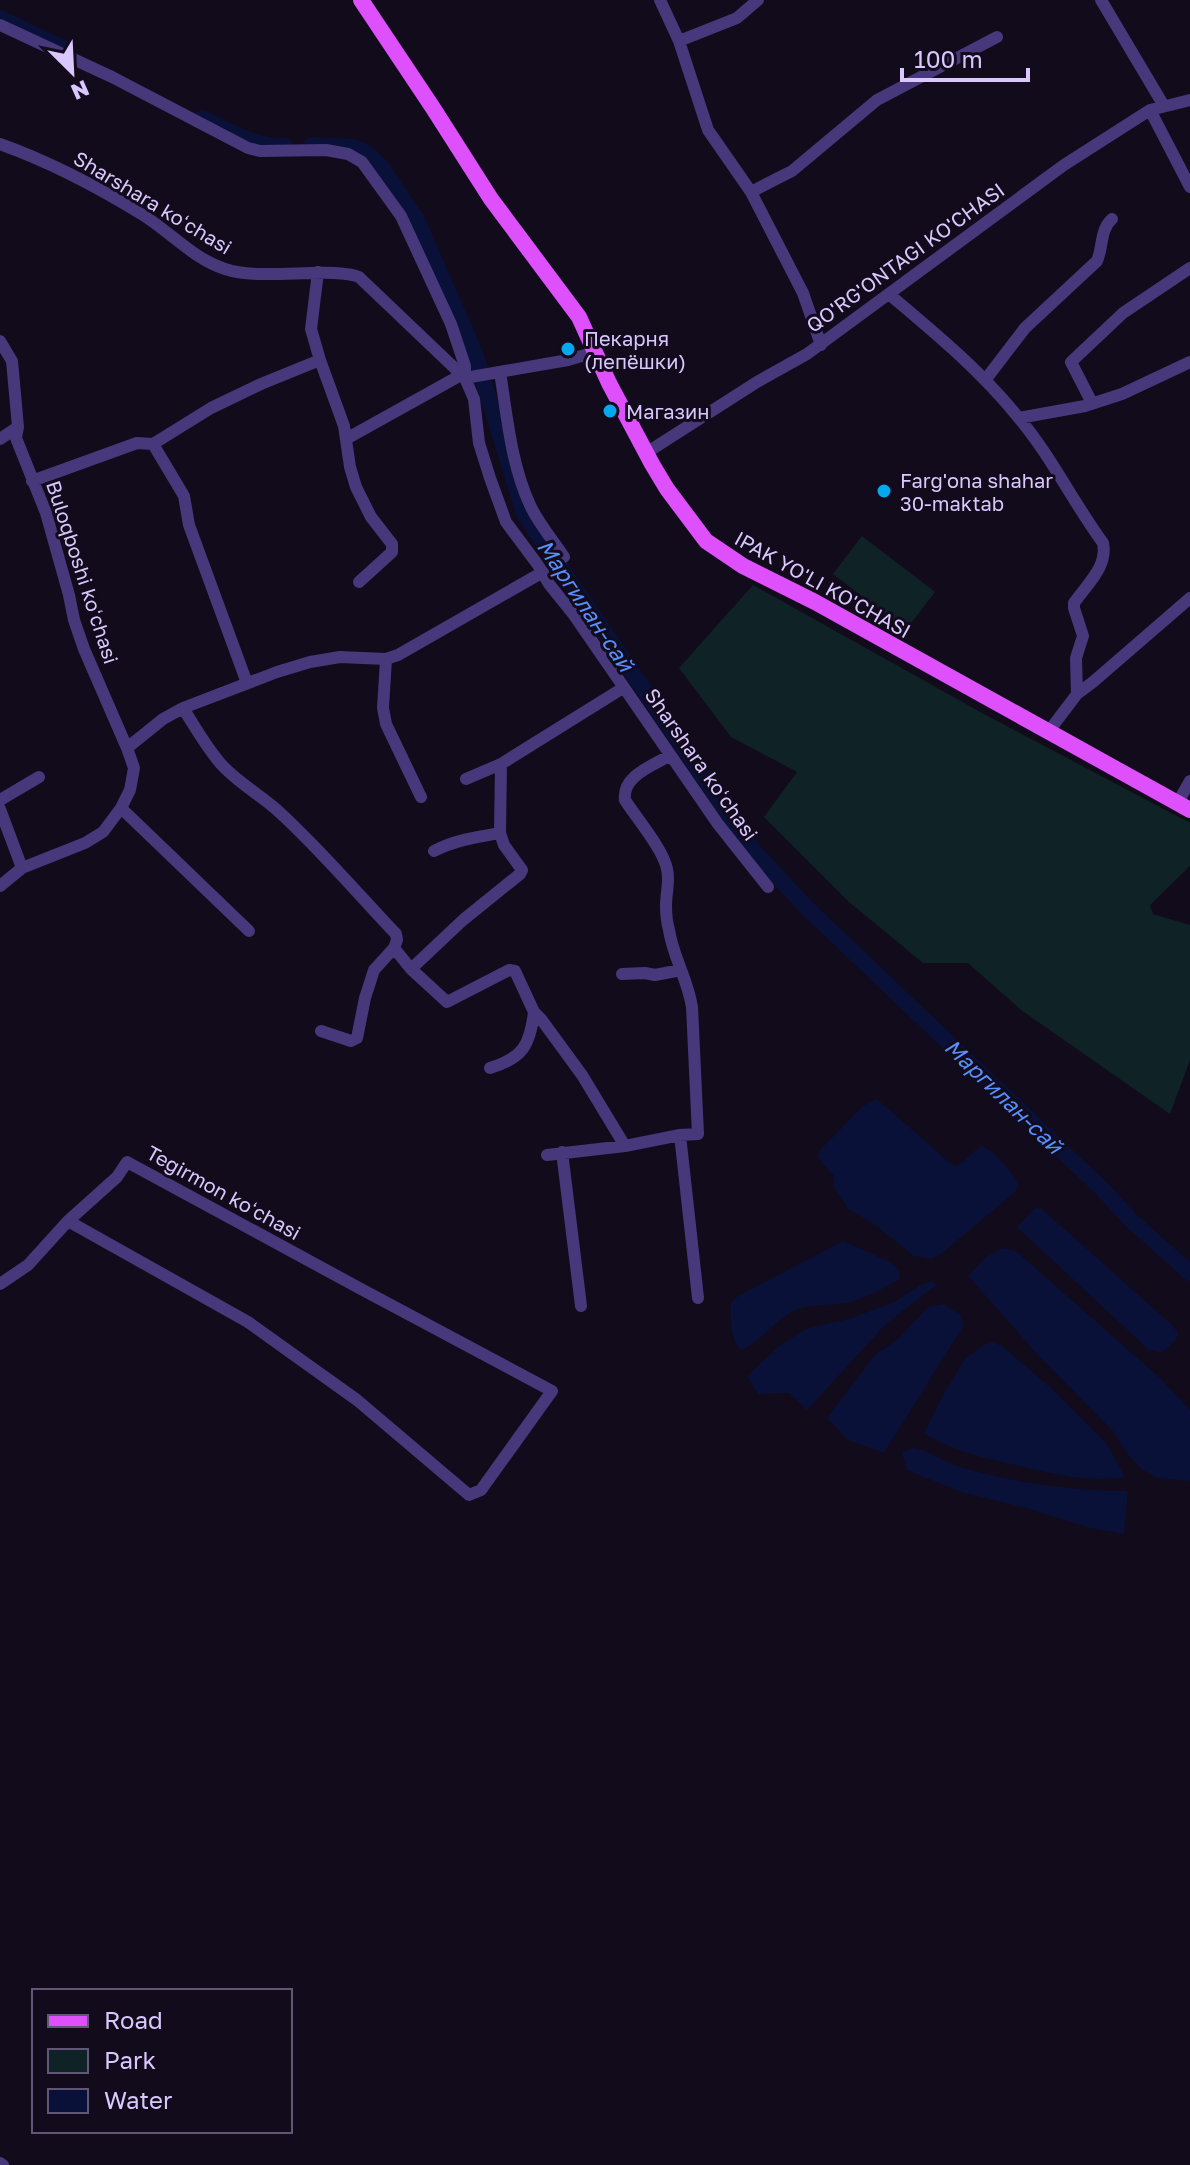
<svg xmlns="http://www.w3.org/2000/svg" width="1190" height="2165" viewBox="0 0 1190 2165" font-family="'Golos Text',sans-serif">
<rect width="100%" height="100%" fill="#120b1c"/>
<path fill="#0f2226" d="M 862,536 L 935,592 L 906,630 L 833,574 Z
M 753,585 L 984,714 L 1190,823 L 1190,866 L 1150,905 L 1153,914 L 1190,925 L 1190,1060 L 1170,1114 L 1021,1010 L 968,963 L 923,963 L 849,902 L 764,817 L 797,772 L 731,737 L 679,668 Z"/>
<path fill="#091138" d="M 877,1099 L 950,1163 L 956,1166 C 966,1162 971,1152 981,1146 C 996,1151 1011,1172 1019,1185 L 1015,1192 L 941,1254 L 932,1259 L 914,1256 L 874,1224 L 848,1209 L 833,1185 L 834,1176 L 823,1164 L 818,1156 L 820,1150 L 863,1106 Z
M 1035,1208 L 1042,1209 L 1172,1325 L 1178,1333 L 1176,1340 L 1161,1353 L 1153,1350 L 1150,1351 L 1017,1227 Z
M 843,1241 L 890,1262 L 900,1271 L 899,1280 C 883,1288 865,1299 847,1303 C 829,1306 808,1303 791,1312 C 773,1323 761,1341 741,1350 C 730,1340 730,1316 731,1302 L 738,1296 Z
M 1003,1248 L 1017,1252 L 1160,1378 L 1190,1410 L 1190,1481 L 1158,1478 L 1141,1469 L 1126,1452 L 1113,1431 L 1039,1356 L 968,1276 L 986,1257 Z
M 932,1281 L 936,1285 L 886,1324 L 806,1411 L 803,1406 L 789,1393 L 758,1394 L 747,1376 L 779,1346 L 808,1328 L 849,1319 L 894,1302 L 919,1286 Z
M 944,1304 L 960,1315 L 964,1325 L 884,1453 L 848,1440 L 827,1418 L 875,1355 L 897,1340 L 928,1307 Z
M 990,1341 L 1002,1346 L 1053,1390 L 1106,1443 L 1125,1477 C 1089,1483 1054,1474 1019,1466 C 985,1458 954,1452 924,1433 L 946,1390 L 965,1359 Z
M 912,1448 C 923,1448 949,1464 963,1468 C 1015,1483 1074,1491 1128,1491 L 1124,1534 L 1090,1528 L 1026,1508 L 961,1492 L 907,1470 L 902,1452 Z"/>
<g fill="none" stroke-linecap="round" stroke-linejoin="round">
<path stroke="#091138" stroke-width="16" d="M 0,18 L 67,50
M 202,118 C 230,131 254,147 285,146
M 312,145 L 354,147 L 368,154 L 380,165 L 417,220 L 475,353 L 524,514 L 754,851 L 807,908 L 1100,1187 L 1132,1221 L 1190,1273"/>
<path stroke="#47377b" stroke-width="12" d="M 660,0 L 679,41 L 708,130 L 751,192 L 770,229 L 803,293 L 821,345
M 1101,0 L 1164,106
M 0,25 L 112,77 L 248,148 L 260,151 L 326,150 L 348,154 L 362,162 L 401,216 L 451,324 L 465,366 L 465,378
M 679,41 L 737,18 L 758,0
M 1150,110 L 1190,187
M 0,144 C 50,162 98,187 143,215 C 170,232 194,259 225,269 C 254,279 303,271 335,273 C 344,274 352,274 359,277 L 465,378 L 474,399 L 479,443 L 490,478 L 506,522 L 538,565 L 549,584 L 574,615 L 718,824 L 768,887
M 751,192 L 792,171 L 877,100 L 997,37
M 318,272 L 311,329 L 320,360 L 344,426 L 350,467 L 356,487 L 371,517 L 392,544 L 392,552 L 359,582
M 890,295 C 935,333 980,370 1018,417 C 1051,456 1073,502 1103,543 C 1108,567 1087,584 1074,603 L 1074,608 L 1083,636 L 1076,658 L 1077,694
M 0,341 L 12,361 L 18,427 L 16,438 L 46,513 L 69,595 L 74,620 L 84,649 L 127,748 L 134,768 L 130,790 L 121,808 L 103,832 L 85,843 L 22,868 L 0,886
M 500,372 C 507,416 511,464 530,505 C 538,523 553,540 564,557
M 465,378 L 568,360 L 595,352
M 986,379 L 1025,328 L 1097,261 C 1103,248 1100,229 1112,219
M 1092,403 L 1071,362 L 1123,313 L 1190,268
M 1019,418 L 1085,406 L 1122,394 L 1190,362
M 0,439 L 18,427
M 346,439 L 461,375
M 153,444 L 184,496 L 189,525 L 247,683
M 646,453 L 757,382 L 807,354 L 1064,165 L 1150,110 L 1190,100
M 32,481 L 137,443 L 153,444 L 211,408 L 261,384 L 320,360
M 386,659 L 383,708 L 386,724 L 421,797
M 183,708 C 195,727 206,747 221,764 C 237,782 259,794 277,810 C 319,848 357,893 396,934 L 397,940 L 394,948 L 411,969 L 447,1002 L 509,970 L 515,971 L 534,1012 L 541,1019 L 582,1075 L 625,1146
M 1049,731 L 1077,694 L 1093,682 L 1190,598
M 127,748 L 163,719 L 183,708 L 277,672 L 310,662 L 340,657 L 386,659 L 398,655 L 543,572
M 466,779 L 501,764 L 623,688
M 0,800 L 39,777
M 1177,804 L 1190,781
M 121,808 L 249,931
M 0,809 L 22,868
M 434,851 C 455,840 477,837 500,833
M 411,969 L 463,920 L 520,874 L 522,870 L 504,845 L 500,833 L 501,764
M 622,974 L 645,973 L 655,975 L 681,970
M 321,1031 L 351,1041 L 357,1038 L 365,998 L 374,970 L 394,948
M 490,1068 C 523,1058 530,1045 534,1012
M 680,1135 L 698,1298
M 562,1152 L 581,1306
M 547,1155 L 625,1146 L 680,1135 L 698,1134 L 692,1007 C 688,980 673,957 669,930 C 667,923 666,913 666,906 C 666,893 670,881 667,869 C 663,849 637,819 625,800 C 622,776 652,766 669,756
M 0,1284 L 28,1265 L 68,1221 L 117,1177 L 127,1162 L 361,1289 L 552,1391 L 481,1490 L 469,1495 L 357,1400 L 248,1322 L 68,1221
M 0,2163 L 3,2165"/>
<path stroke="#de50fc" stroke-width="16" d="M 361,0 L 433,108 L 491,199 L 579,317 L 609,383 L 652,464 L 667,489 L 706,541 L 743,566 L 815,602 L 1190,810"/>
</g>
<g fill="#04a8ee" stroke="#120b1c" stroke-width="3">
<circle cx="568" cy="349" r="8"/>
<circle cx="610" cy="411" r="8"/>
<circle cx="884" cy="491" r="8"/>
</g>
<g text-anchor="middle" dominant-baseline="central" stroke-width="6" stroke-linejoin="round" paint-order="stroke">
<g font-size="20" fill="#d9c7fe" stroke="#120b1c">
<text transform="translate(153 202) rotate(31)">Sharshara koʻchasi</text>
<text transform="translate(905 257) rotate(-36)">QO'RG'ONTAGI KO'CHASI</text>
<text transform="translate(83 572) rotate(72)">Buloqboshi koʻchasi</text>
<text transform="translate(823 584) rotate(29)">IPAK YO'LI KO'CHASI</text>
<text transform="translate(702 764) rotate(55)">Sharshara koʻchasi</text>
<text transform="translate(224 1192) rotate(29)">Tegirmon koʻchasi</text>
</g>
<g font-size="20" fill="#d9c7fe" stroke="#120b1c" text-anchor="start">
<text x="584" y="338">Пекарня<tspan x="584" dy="23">(лепёшки)</tspan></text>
<text x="626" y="411">Магазин</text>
<text x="900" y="480">Farg'ona shahar<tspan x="900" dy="23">30-maktab</tspan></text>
</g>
<g font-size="22" font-style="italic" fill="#578ffc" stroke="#120b1c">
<text transform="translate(586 605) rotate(56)">Маргилан-сай</text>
<text transform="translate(1004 1096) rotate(44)">Маргилан-сай</text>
</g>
</g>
<rect x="32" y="1989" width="260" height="144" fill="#120b1c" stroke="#625676" stroke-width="2"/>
<rect x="48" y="2015" width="40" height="12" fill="#de50fc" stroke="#625676" stroke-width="2"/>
<text x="104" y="2029" font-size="24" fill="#d9c7fe">Road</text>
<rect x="48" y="2049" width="40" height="24" fill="#0f2226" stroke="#625676" stroke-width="2"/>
<text x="104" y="2069" font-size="24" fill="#d9c7fe">Park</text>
<rect x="48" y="2089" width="40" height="24" fill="#091138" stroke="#625676" stroke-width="2"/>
<text x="104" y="2109" font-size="24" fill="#d9c7fe">Water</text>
<g transform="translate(72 72) rotate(156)" stroke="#120b1c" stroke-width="6" paint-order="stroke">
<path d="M0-6L14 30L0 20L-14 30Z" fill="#d9c7fe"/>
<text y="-12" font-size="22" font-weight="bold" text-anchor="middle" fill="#d9c7fe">N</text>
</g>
<path d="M902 68v12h126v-12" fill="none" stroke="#d9c7fe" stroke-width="4"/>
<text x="914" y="68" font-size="24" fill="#d9c7fe" stroke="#120b1c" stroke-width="6" paint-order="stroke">100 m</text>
</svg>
